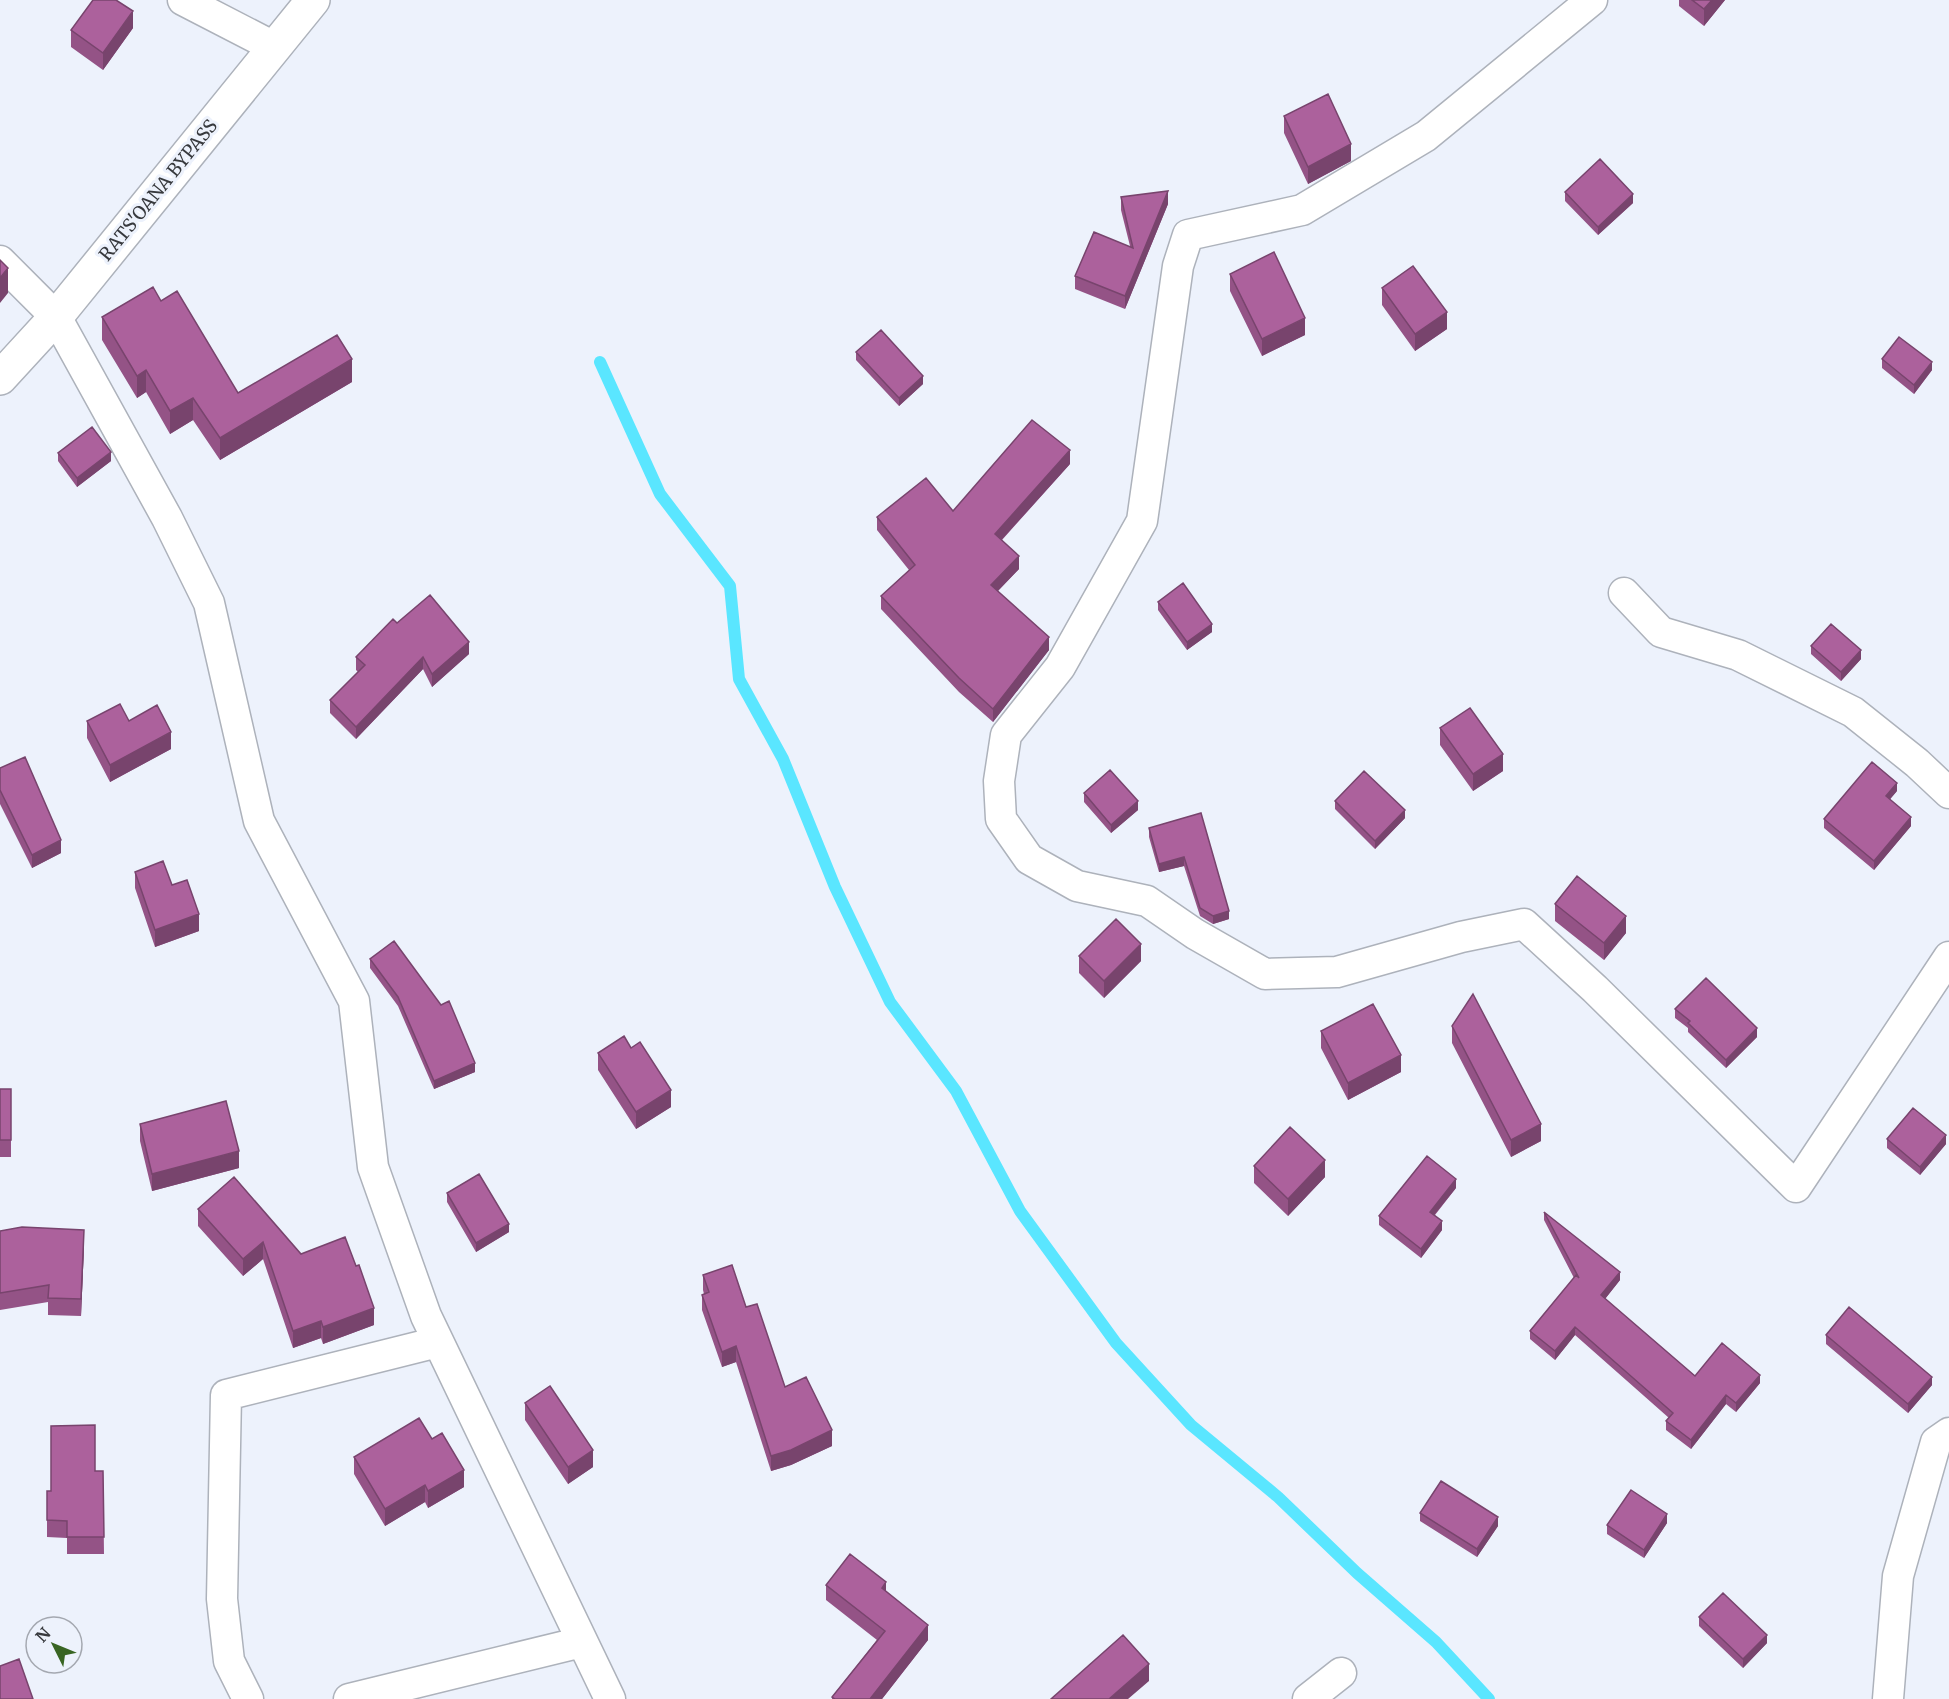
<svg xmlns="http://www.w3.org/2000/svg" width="1949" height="1699" viewBox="0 0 1949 1699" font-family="Merriweather,serif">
<rect width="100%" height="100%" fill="#edf2fc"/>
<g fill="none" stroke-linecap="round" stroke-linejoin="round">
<path stroke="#5ae6ff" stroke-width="12" d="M 600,362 L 660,494 L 730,586 L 739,679 L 783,759 L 835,887 L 890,1002 L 956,1091 L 1020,1211 L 1116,1343 L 1191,1425 L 1278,1497 L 1357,1573 L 1436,1642 L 1489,1699"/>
<defs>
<path id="minor" d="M 183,0 L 274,47
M 1592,0 L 1426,136 L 1302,210 L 1188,235 L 1178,266 L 1142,521 L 1060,667 L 1006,735 L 999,781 L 1001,819 L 1029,859 L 1077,886 L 1147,901 L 1195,934 L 1265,974 L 1337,972 L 1461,937 L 1524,924 L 1595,989 L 1796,1187 L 1949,957
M 0,261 L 56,317 L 167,518 L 209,603 L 259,821 L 354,1001 L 373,1167 L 426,1316 L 610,1699
M 1624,593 L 1661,632 L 1738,655 L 1853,712 L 1917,763 L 1949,793
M 248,1699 L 229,1661 L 222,1599 L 226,1395 L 438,1342
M 349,1699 L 582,1642
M 1308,1699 L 1341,1673
M 1888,1699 L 1898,1576 L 1936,1442 L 1949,1433"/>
<path id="tertiary" d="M 0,378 L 56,317 L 313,0"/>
</defs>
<use href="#minor" stroke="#adb2bb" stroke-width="33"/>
<use href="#tertiary" stroke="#adb2bb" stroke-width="36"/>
<use href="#minor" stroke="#fff" stroke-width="30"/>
<use href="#tertiary" stroke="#fff" stroke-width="33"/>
</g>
<path fill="#945386" d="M 1679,0 L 1725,0 L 1704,26 L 1679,6 Z
M 133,28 L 103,70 L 71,47 L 71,30 Z
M 1284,116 L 1351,161 L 1308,184 L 1284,133 Z
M 1565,192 L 1633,203 L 1598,235 L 1565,201 Z
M 1121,197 L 1168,204 L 1125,309 L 1075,289 L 1075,276 L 1130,246 L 1121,210 Z
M 1230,274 L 1305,335 L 1262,356 L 1230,291 Z
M 1382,288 L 1447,329 L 1415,351 L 1382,305 Z
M 161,301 L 238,393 L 352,382 L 220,460 L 193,420 L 170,434 L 146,392 L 137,398 L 102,340 L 102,317 Z
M 856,352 L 923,384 L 899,406 L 856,360 Z
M 1882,359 L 1932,370 L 1914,394 L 1882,368 Z
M 58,453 L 111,461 L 77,487 L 58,461 Z
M 1070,464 L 1002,540 L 1019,569 L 998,591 L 1049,650 L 993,722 L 959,692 L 881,609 L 881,596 L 909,570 L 877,530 L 877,517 L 953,511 Z
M 1158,602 L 1212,632 L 1187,650 L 1158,610 Z
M 1811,646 L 1861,659 L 1841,681 L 1811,654 Z
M 469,654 L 432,687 L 423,669 L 356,739 L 330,713 L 330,700 L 358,672 L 356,670 L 356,657 Z
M 87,721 L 129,721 L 171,749 L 110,782 L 87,738 Z
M 1440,728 L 1503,771 L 1473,791 L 1440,745 Z
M 0,768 L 61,853 L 32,868 L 0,804 Z
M 1897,791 L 1890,799 L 1911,826 L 1874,870 L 1824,828 L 1824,819 Z
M 1084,793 L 1138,810 L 1111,833 L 1084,802 Z
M 1335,801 L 1405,818 L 1375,849 L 1335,809 Z
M 1201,813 L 1229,919 L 1213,924 L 1200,916 L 1184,866 L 1159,872 L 1149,837 L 1149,828 Z
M 135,872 L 199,931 L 155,947 L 135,888 Z
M 1555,904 L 1626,933 L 1604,960 L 1555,921 Z
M 1079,956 L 1141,961 L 1104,998 L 1079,973 Z
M 370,959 L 475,1072 L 434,1089 L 398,1006 L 370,968 Z
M 1675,1009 L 1757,1037 L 1726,1068 L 1688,1032 L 1688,1028 L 1675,1018 Z
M 1452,1026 L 1541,1141 L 1511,1157 L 1452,1043 Z
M 1321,1031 L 1401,1072 L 1348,1100 L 1321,1048 Z
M 631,1048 L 671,1107 L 636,1129 L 598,1070 L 598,1053 Z
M 0,1089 L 11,1089 L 11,1157 L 0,1157 Z
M 140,1124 L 239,1168 L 152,1191 L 140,1141 Z
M 1887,1139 L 1946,1144 L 1920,1175 L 1887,1148 Z
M 1254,1166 L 1325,1177 L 1288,1216 L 1254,1183 Z
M 1456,1188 L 1435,1215 L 1442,1230 L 1421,1258 L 1379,1225 L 1379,1216 Z
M 447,1193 L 509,1232 L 476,1252 L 447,1202 Z
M 198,1209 L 301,1254 L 374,1325 L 323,1344 L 321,1338 L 293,1348 L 263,1259 L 243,1276 L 198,1226 Z
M 1544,1212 L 1620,1280 L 1605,1299 L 1695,1376 L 1760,1383 L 1736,1412 L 1726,1404 L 1691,1449 L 1666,1430 L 1666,1421 L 1669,1418 L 1575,1335 L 1555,1360 L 1530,1339 L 1530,1331 L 1574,1278 L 1544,1220 Z
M 0,1231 L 84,1247 L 81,1316 L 48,1315 L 48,1302 L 0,1310 Z
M 703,1275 L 746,1307 L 785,1387 L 832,1446 L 791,1465 L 771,1471 L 736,1362 L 722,1367 L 702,1310 L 702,1295 L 704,1294 L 703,1290 Z
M 1826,1335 L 1932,1385 L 1908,1413 L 1826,1344 Z
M 525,1403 L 593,1467 L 568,1484 L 525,1420 Z
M 432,1439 L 464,1487 L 428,1508 L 425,1502 L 385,1526 L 354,1474 L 354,1457 Z
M 95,1471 L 103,1471 L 104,1554 L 67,1554 L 67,1538 L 47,1537 L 47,1491 L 51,1491 Z
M 1420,1513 L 1498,1526 L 1477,1557 L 1420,1521 Z
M 1667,1523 L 1644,1558 L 1607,1534 L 1607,1525 Z
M 826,1585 L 886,1591 L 928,1640 L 882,1699 L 832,1699 L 832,1697 L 877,1640 L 826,1600 Z
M 1699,1617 L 1767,1643 L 1743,1668 L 1699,1626 Z"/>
<path fill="#78446d" d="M 1712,0 L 1725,0 L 1704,26 L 1704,9 Z
M 133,11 L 133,28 L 103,70 L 103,53 Z
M 1351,144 L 1351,161 L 1308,184 L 1308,167 Z
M 1168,191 L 1168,204 L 1125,309 L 1125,296 Z
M 1633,194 L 1633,203 L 1598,235 L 1598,227 Z
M 8,268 L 8,293 L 0,303 L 0,278 Z
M 1447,312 L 1447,329 L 1415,351 L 1415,334 Z
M 1305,318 L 1305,335 L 1262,356 L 1262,339 Z
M 352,359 L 352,382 L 220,460 L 220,438 Z
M 1932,362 L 1932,370 L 1914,394 L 1914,385 Z
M 146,370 L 146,392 L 137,398 L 137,376 Z
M 923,376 L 923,384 L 899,406 L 899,398 Z
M 193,398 L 193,420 L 170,434 L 170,411 Z
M 1070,450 L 1070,464 L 995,547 L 995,534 Z
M 111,452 L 111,461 L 77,487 L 77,478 Z
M 1019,556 L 1019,569 L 991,598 L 991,585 Z
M 1212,624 L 1212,632 L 1187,650 L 1187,642 Z
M 1049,637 L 1049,650 L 993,722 L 993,709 Z
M 469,642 L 469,654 L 432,687 L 432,674 Z
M 1861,650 L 1861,659 L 1841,681 L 1841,672 Z
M 423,657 L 423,669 L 356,739 L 356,727 Z
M 171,732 L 171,749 L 110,782 L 110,765 Z
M 1503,754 L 1503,771 L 1473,791 L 1473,774 Z
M 1897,783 L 1897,791 L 1886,804 L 1886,796 Z
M 1138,801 L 1138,810 L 1111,833 L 1111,825 Z
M 1405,810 L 1405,818 L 1375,849 L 1375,841 Z
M 1911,817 L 1911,826 L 1874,870 L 1874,861 Z
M 61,840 L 61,853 L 32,868 L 32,855 Z
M 1184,857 L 1184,866 L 1159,872 L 1159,864 Z
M 1229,911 L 1229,919 L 1213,924 L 1213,916 Z
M 199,914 L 199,931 L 155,947 L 155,930 Z
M 1626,916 L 1626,933 L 1604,960 L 1604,943 Z
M 1141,944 L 1141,961 L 1104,998 L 1104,981 Z
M 1757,1028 L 1757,1037 L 1726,1068 L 1726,1060 Z
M 1401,1055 L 1401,1072 L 1348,1100 L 1348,1083 Z
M 475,1063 L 475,1072 L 434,1089 L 434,1081 Z
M 671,1090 L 671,1107 L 636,1129 L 636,1112 Z
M 1541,1124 L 1541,1141 L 1511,1157 L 1511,1140 Z
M 1946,1135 L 1946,1144 L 1920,1175 L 1920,1167 Z
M 239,1151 L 239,1168 L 152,1191 L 152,1174 Z
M 1325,1160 L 1325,1177 L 1288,1216 L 1288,1199 Z
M 1456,1179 L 1456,1188 L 1430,1220 L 1430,1212 Z
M 1442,1221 L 1442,1230 L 1421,1258 L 1421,1249 Z
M 509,1224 L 509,1232 L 476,1252 L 476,1243 Z
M 84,1230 L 84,1247 L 81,1316 L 81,1299 Z
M 263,1242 L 263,1259 L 243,1276 L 243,1259 Z
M 1620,1272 L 1620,1280 L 1601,1304 L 1601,1295 Z
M 374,1308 L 374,1325 L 323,1344 L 323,1327 Z
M 321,1321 L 321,1338 L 293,1348 L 293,1331 Z
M 1575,1327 L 1575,1335 L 1555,1360 L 1555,1351 Z
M 736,1346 L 736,1362 L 722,1367 L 722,1352 Z
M 1760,1375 L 1760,1383 L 1736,1412 L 1736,1403 Z
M 1932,1377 L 1932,1385 L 1908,1413 L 1908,1404 Z
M 1726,1395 L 1726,1404 L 1691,1449 L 1691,1440 Z
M 832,1430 L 832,1446 L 791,1465 L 771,1471 L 771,1456 Z
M 593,1450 L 593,1467 L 568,1484 L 568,1467 Z
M 464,1470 L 464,1487 L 428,1508 L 428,1491 Z
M 425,1485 L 425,1502 L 385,1526 L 385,1509 Z
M 1667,1514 L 1667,1523 L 1644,1558 L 1644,1550 Z
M 1498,1517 L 1498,1526 L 1477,1557 L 1477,1549 Z
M 886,1582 L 886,1598 L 882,1588 Z
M 928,1625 L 928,1640 L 882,1699 L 870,1699 Z
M 1767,1635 L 1767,1643 L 1743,1668 L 1743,1659 Z
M 1149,1664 L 1149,1681 L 1128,1699 L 1109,1699 Z"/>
<path fill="#ac619c" stroke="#78446d" stroke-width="1.5" d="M 93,0 L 116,0 L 133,11 L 103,53 L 71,30 Z
M 1692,0 L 1712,0 L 1704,9 Z
M 1328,94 L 1351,144 L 1308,167 L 1284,116 Z
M 1600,159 L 1633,194 L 1598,227 L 1565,192 Z
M 1168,191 L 1125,296 L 1075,276 L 1094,232 L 1133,248 L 1121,197 Z
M 1274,252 L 1305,318 L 1262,339 L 1230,274 Z
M 0,260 L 8,268 L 0,278 Z
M 1413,266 L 1447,312 L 1415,334 L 1382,288 Z
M 153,287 L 161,301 L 177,291 L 238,393 L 337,335 L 352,359 L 220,438 L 193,398 L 170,411 L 146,370 L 137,376 L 102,317 Z
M 881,330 L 923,376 L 899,398 L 856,352 Z
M 1899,337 L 1932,362 L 1914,385 L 1882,359 Z
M 1032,420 L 1070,450 L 995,534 L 1019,556 L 991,585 L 1049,637 L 993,709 L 959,678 L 881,596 L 915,565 L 877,517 L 926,478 L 953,511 Z
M 92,427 L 111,452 L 77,478 L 58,453 Z
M 1183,583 L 1212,624 L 1187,642 L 1158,602 Z
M 430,595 L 469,642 L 432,674 L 423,657 L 356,727 L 330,700 L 365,665 L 356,657 L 393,619 L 397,623 Z
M 1831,624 L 1861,650 L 1841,672 L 1811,646 Z
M 120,704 L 129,721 L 157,705 L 171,732 L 110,765 L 87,721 Z
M 1470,708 L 1503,754 L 1473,774 L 1440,728 Z
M 25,757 L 61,840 L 32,855 L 0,790 L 0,768 Z
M 1872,762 L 1897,783 L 1886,796 L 1911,817 L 1874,861 L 1824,819 Z
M 1110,770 L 1138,801 L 1111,825 L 1084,793 Z
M 1364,771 L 1405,810 L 1375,841 L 1335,801 Z
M 1201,813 L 1229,911 L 1213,916 L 1200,908 L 1184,857 L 1159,864 L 1149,828 Z
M 163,861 L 172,885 L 187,880 L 199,914 L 155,930 L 135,872 Z
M 1577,876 L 1626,916 L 1604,943 L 1555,904 Z
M 1116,919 L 1141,944 L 1104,981 L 1079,956 Z
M 394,941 L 441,1005 L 449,1001 L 475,1063 L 434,1081 L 398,997 L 370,959 Z
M 1706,978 L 1757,1028 L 1726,1060 L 1688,1023 L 1690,1021 L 1675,1009 Z
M 1473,994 L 1541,1124 L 1511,1140 L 1452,1026 Z
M 1373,1004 L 1401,1055 L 1348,1083 L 1321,1031 Z
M 624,1036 L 631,1048 L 640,1042 L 671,1090 L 636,1112 L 598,1053 Z
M 0,1089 L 11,1089 L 11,1140 L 0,1140 Z
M 226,1101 L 239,1151 L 152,1174 L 140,1124 Z
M 1913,1108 L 1946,1135 L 1920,1167 L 1887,1139 Z
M 1290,1127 L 1325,1160 L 1288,1199 L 1254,1166 Z
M 1427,1156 L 1456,1179 L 1430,1212 L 1442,1221 L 1421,1249 L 1379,1216 Z
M 479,1174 L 509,1224 L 476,1243 L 447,1193 Z
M 234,1177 L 301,1254 L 345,1237 L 356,1266 L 359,1265 L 374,1308 L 323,1327 L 321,1321 L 293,1331 L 263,1242 L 243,1259 L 198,1209 Z
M 1544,1212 L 1620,1272 L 1601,1295 L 1695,1376 L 1722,1343 L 1760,1375 L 1736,1403 L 1726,1395 L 1691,1440 L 1666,1421 L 1673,1413 L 1575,1327 L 1555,1351 L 1530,1331 L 1576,1275 L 1579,1278 Z
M 22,1227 L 84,1230 L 81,1299 L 48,1298 L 49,1285 L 0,1293 L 0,1231 Z
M 732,1265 L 746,1307 L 757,1304 L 785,1387 L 806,1377 L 832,1430 L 791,1450 L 771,1456 L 736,1346 L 722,1352 L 702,1295 L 709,1292 L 703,1275 Z
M 1849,1307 L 1932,1377 L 1908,1404 L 1826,1335 Z
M 550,1386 L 593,1450 L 568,1467 L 525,1403 Z
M 419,1418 L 432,1439 L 442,1433 L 464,1470 L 428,1491 L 425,1485 L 385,1509 L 354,1457 Z
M 95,1425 L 95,1471 L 103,1471 L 104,1537 L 67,1537 L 67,1521 L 47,1520 L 47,1491 L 51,1491 L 51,1426 Z
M 1441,1481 L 1498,1517 L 1477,1549 L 1420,1513 Z
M 1631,1490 L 1667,1514 L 1644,1550 L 1607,1525 Z
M 850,1554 L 886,1582 L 882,1588 L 928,1625 L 870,1699 L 835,1699 L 832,1697 L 885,1631 L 826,1585 Z
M 1723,1593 L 1767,1635 L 1743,1659 L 1699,1617 Z
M 1123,1635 L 1149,1664 L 1109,1699 L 1051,1699 Z
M 19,1659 L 33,1699 L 0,1699 L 0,1666 Z"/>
<g text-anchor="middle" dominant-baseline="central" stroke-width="6" stroke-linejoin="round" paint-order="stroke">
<g font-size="18" fill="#37393d" stroke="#edf2fc">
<text transform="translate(158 190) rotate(-51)">RATS'OANA BYPASS</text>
</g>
</g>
<g transform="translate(54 1645) rotate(313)"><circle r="28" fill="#edf2fc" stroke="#a4a8b0" stroke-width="1.5"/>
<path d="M0-4.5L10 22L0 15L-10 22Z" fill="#396523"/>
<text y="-9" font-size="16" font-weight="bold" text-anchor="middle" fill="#37393d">N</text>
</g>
</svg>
